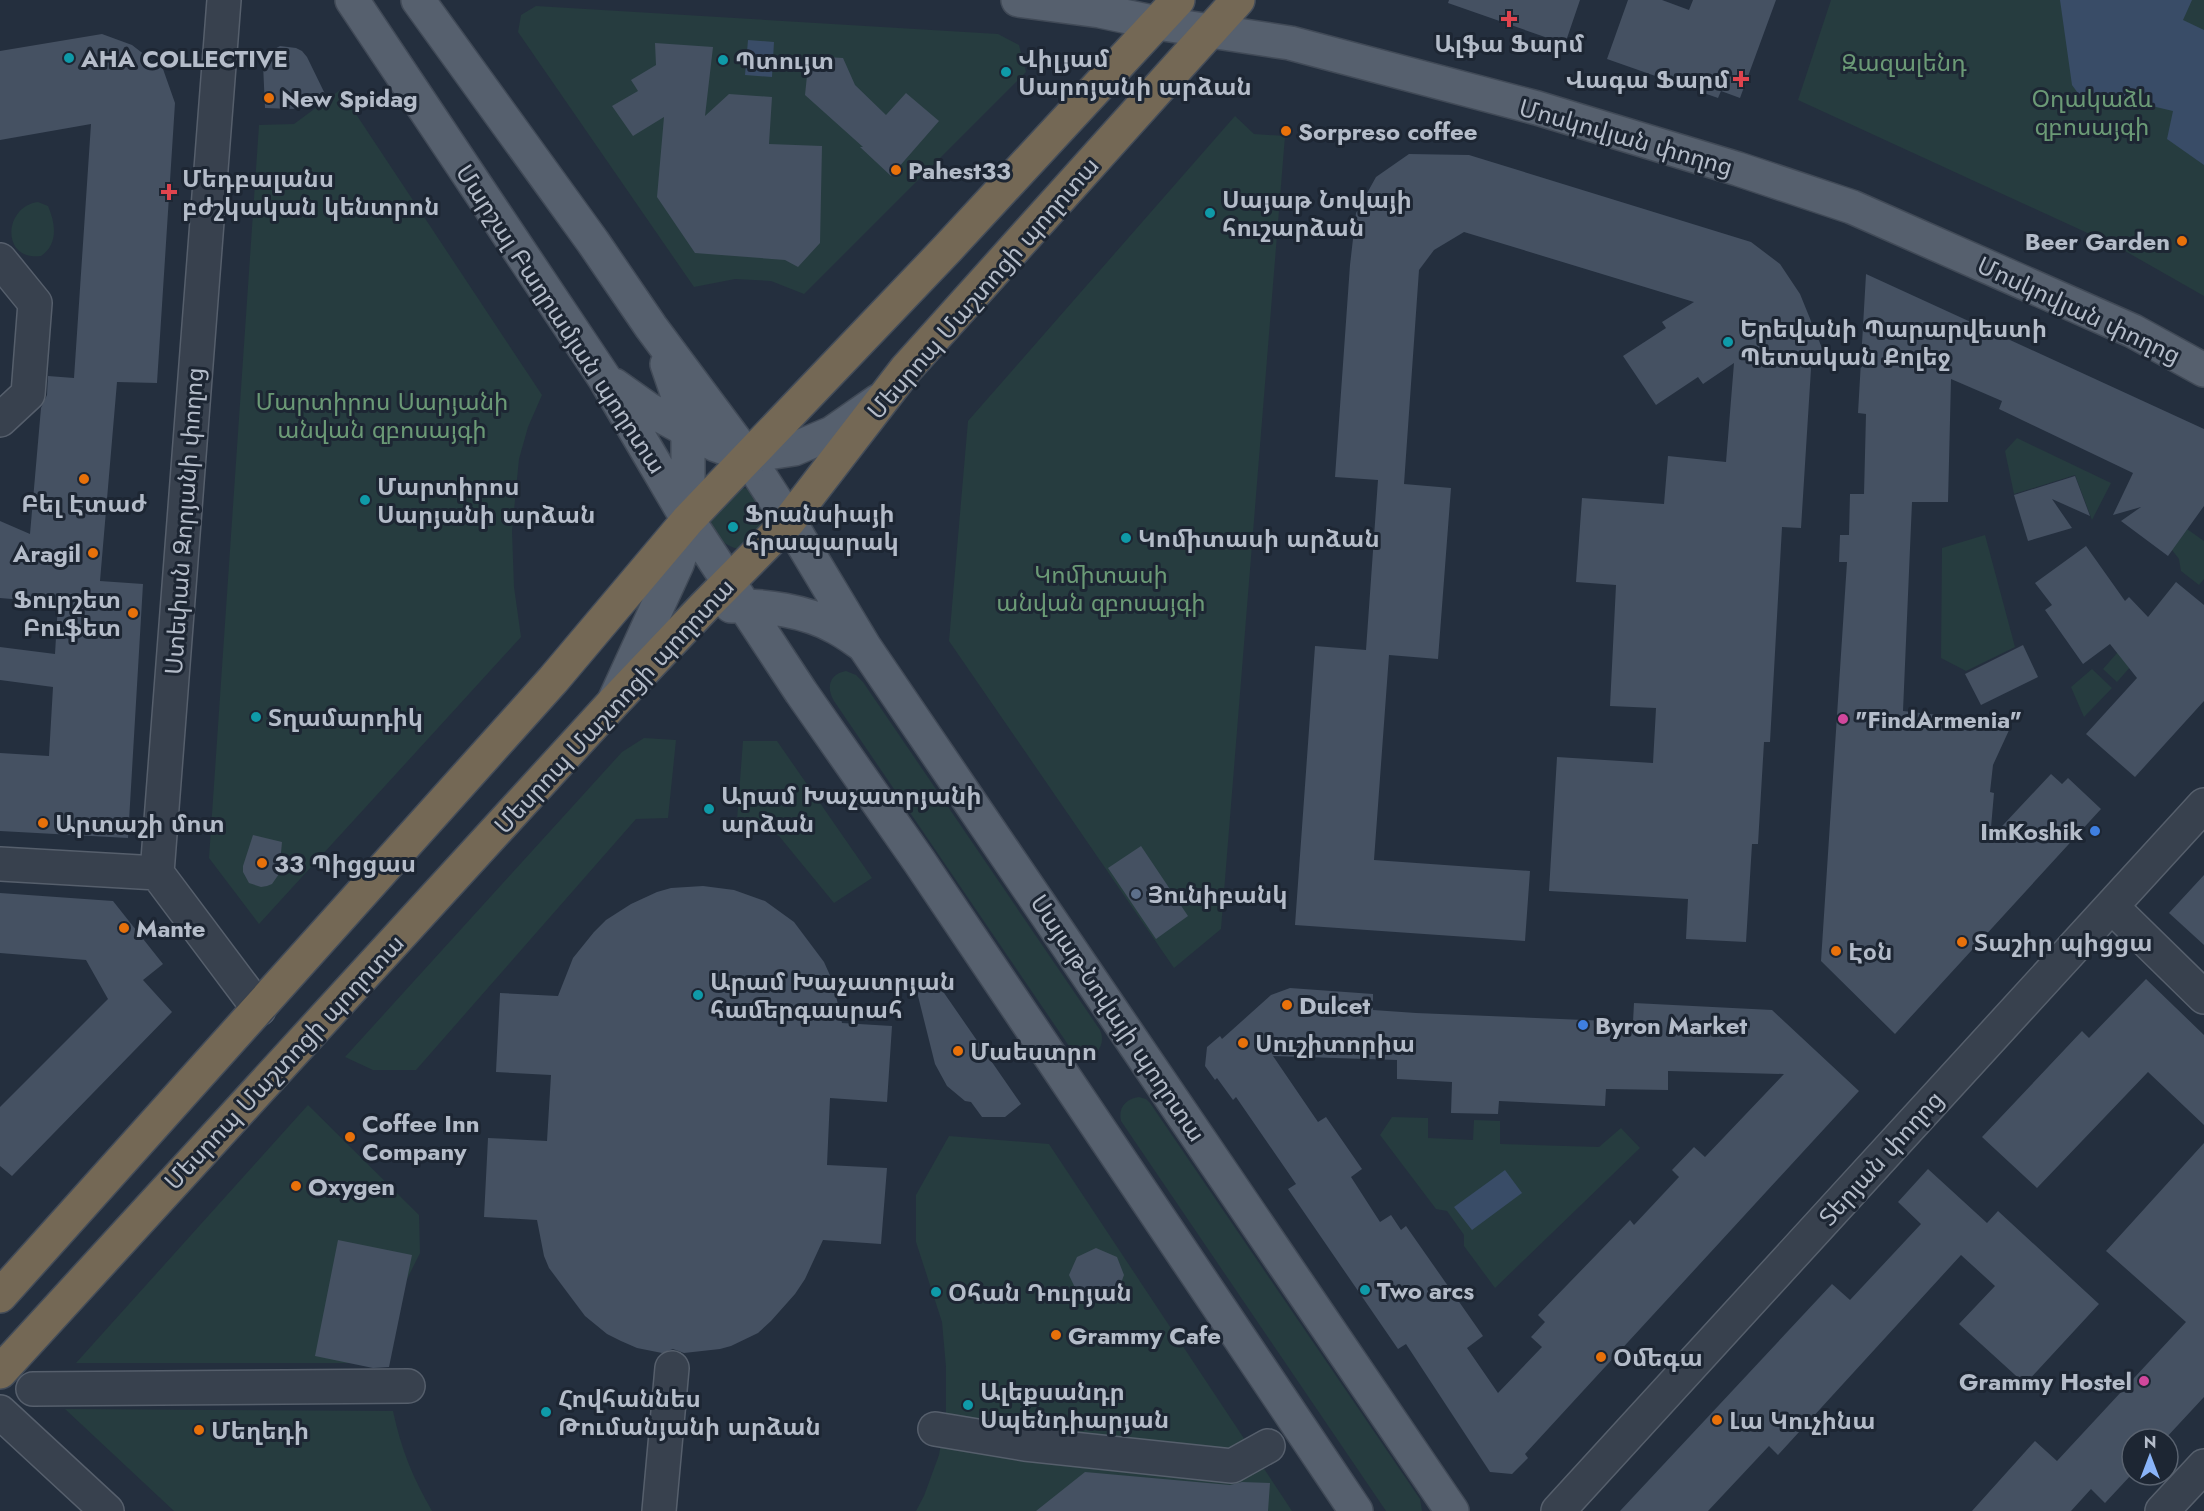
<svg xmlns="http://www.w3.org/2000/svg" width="2204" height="1511" viewBox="0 0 2204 1511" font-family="Jost,'Noto Sans Armenian',sans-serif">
<rect width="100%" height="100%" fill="#242f3e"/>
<path fill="#263c3f" d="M 1831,0 L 2204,0 L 2204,296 L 2118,247 L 1798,100 Z
M 536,6 L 998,34 L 1019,45 L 1026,72 L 804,294 L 771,281 L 735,279 L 694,287 L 518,32 L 521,15 Z
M 340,90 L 542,395 L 528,427 L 519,459 L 512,531 L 514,587 L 521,637 L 259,924 L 209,858 L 259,125 L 294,124 Z
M 1235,116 L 1254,134 L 1285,136 L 1221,929 L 1174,968 L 949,641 L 968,421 Z
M 38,202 L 48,206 C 56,224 58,245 41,256 C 0,261 4,206 38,202 Z
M 2017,438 L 2111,483 L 2092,520 L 2075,475 L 2014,494 L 2005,451 Z
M 737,487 L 754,490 L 771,517 L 739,549 C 723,546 710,532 709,515 Z
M 2187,529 L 2204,541 L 2204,579 L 2199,585 L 2181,571 L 2179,559 L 2172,550 Z
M 1985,535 L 2015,647 L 1966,671 L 1941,658 L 1942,548 Z
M 2153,612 L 2167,625 L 2117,682 L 2103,669 Z
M 2092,669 L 2112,688 L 2084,717 L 2071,687 Z
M 846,671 L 856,675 L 863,682 L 1100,1030 C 1109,1050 1086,1066 1071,1049 L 834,701 C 826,688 829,674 846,671 Z
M 644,738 L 676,740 L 668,818 L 636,819 L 416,1070 L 373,1070 L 345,1057 L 622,752 Z
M 743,741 L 777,741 L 872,878 L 834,903 L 779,836 L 737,820 Z
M 1139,1097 L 1146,1099 L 1150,1103 L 1420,1499 L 1422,1511 L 1386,1511 L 1121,1121 C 1118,1107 1126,1099 1139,1097 Z
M 308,1105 L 419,1215 L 420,1253 L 405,1283 L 387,1363 L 76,1363 Z
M 1392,1117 L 1428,1118 L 1428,1138 L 1473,1140 L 1474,1120 L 1500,1121 L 1500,1144 L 1599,1147 L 1621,1128 L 1640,1148 L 1495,1288 L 1464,1246 L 1464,1235 L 1447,1211 L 1436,1209 L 1380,1135 Z
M 949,1136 L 1049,1144 L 1292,1511 L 916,1511 L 924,1496 L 939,1455 L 946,1414 L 946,1367 L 942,1322 L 916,1242 L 916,1195 Z
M 65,1409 L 393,1411 C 401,1449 413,1478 432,1511 L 174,1511 Z"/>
<path fill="#394c67" d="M 2060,0 L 2192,0 L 2183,20 L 2204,30 L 2204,165 L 2167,139 L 2173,111 L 2109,96 L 2083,100 L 2072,85 Z
M 748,40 L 774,42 L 772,77 L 745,75 Z
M 1505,1170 L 1522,1193 L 1472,1230 L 1454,1207 Z"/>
<path fill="#455162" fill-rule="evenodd" d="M 1449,0 L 1580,0 L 1565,44 L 1448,3 Z
M 1628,0 L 1662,0 L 1689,10 L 1693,0 L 1776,0 L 1740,98 L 1721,91 L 1718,98 L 1607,59 Z
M 102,34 L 132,45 L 163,69 L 175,103 L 157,383 L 117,382 L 100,581 L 143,584 L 128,838 L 0,831 L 0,753 L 49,756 L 53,687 L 0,680 L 0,647 L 55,654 L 58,603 L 0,598 L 0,521 L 30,534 L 41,408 L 47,395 L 48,376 L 74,378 L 91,124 L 0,140 L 0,51 Z
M 655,43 L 713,47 L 705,116 L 729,94 L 772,97 L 769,144 L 822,146 L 820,243 L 798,267 L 785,260 L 695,253 L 657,197 L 664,117 L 633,136 L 612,106 L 638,91 L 631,80 L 656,65 Z
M 280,46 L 296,48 L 302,51 L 307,57 L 326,96 L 293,109 L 265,108 L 263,64 L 273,50 Z
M 809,56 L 843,58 L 855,85 L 886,115 L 906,93 L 939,121 L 891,176 L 860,147 L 863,147 L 805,95 Z
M 1409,154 L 1469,155 L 1751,242 L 1780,264 L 1800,294 L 1824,353 L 1812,353 L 1801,528 L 1782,527 L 1770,742 L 1764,742 L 1758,844 L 1752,844 L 1746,942 L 1686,939 L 1688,899 L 1549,891 L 1557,757 L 1653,763 L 1656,708 L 1610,706 L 1616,585 L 1576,582 L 1582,498 L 1664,504 L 1668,456 L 1726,462 L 1734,363 L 1703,384 L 1698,377 L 1656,405 L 1623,356 L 1666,328 L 1662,322 L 1694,302 L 1464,232 L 1434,250 L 1419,270 L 1404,484 L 1451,488 L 1438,659 L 1389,655 L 1374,860 L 1530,871 L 1525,941 L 1295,925 L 1315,646 L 1366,650 L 1378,480 L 1335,477 L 1350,265 L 1356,213 L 1376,177 Z
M 1866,274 L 2204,429 L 2204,506 L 2168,556 L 2121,521 L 2141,507 L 2113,515 L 2133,473 L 1999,409 L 2002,401 L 1951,379 L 1948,502 L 1912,502 L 1903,711 L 1957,717 L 1948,721 L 2010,728 L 1993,765 L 1990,792 L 1994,793 L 1990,839 L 2051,774 L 2062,784 L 2068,778 L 2101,809 L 1895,1034 L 1821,961 L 1847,562 L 1839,562 L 1840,535 L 1849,535 L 1850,494 L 1864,494 L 1866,414 L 1858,413 Z
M 2075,476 L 2090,516 L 2052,499 L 2072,528 L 2028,541 L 2014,495 Z
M 2086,546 L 2125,601 L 2129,597 L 2148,617 L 2176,582 L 2204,605 L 2204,701 L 2135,777 L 2086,734 L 2137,678 L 2110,644 L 2083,664 L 2045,610 L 2052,605 L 2035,583 Z
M 2023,645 L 2038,677 L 1981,705 L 1965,674 Z
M 253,835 L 282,842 L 279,874 L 272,884 L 267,886 L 261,887 L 249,883 L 243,872 L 243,866 Z
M 1141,846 L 1188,916 L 1156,939 L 1108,868 Z
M 2204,875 L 2204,945 L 2169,913 Z
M 703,886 L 734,890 L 765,901 L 794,922 L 824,962 L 833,982 L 842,1023 L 892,1026 L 887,1102 L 830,1098 L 827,1165 L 887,1168 L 881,1244 L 823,1240 L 805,1279 L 795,1294 L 771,1321 L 758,1333 L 731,1346 L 720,1349 L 684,1353 L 673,1349 L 662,1353 L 637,1348 L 621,1341 L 607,1334 L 585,1316 L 549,1268 L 544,1256 L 537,1220 L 484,1217 L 488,1138 L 547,1141 L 551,1075 L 496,1072 L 500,993 L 558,996 L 573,958 L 594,932 L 606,920 L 631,904 L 657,892 L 671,888 Z
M 0,893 L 113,901 L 163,964 L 143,980 L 172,1012 L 12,1176 L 0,1166 L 0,1107 L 108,999 L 86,960 L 0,953 Z
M 933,977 L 1021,1104 L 1005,1117 L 982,1117 L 971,1102 L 965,1101 L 947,1086 L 935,1064 L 916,988 Z
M 2146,979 L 2204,1035 L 2204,1125 L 2148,1072 L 2037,1188 L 1982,1137 L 2082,1031 L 2089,1038 Z
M 1290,988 L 1373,994 L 1373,1010 L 1416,1013 L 1633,1022 L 1634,1003 L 1772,1010 L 1859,1091 L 1525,1454 L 1528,1458 L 1512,1474 L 1490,1472 L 1406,1344 L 1398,1349 L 1288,1189 L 1296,1184 L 1236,1097 L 1233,1100 L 1217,1078 L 1215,1080 L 1205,1066 L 1207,1047 L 1220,1036 L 1222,1039 L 1271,995 ZM 1273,1056 L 1397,1060 L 1397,1079 L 1452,1082 L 1451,1113 L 1498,1114 L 1499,1101 L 1605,1106 L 1606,1089 L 1668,1090 L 1668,1071 L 1784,1074 L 1705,1157 L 1694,1147 L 1672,1170 L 1679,1177 L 1634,1225 L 1630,1220 L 1538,1315 L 1545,1322 L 1531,1337 L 1542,1347 L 1498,1393 L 1467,1348 L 1483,1336 L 1406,1226 L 1401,1230 L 1391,1215 L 1380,1222 L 1351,1177 L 1362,1169 L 1326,1117 L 1318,1122 Z
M 2204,1143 L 2204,1397 L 2165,1439 L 2132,1439 L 2132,1474 L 2105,1503 L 2091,1489 L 2071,1511 L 1972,1511 L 2035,1441 L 2057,1461 L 2186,1322 L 2106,1251 Z
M 1928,1169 L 1987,1223 L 1998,1211 L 2099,1304 L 2025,1384 L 1959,1324 L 1995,1286 L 1961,1255 L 1778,1455 L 1769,1446 L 1708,1511 L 1620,1511 L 1832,1284 L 1850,1300 L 1921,1224 L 1898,1202 Z
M 338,1240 L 412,1255 L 389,1367 L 373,1368 L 315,1356 Z
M 1096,1248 L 1117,1257 L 1124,1275 L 1117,1294 L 1098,1302 L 1078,1294 L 1069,1275 L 1077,1257 Z
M 1085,1472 L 1230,1485 L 1242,1482 L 1270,1483 L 1268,1511 L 1036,1511 Z"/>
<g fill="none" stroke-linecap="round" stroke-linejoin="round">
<defs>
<path id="minor" d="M 224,0 L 157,873 L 259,1009
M 0,260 L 35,303 L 28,394 L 0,420
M 0,864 L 157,873
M 2112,907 L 2204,997
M 33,1389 L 408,1386
M 0,1412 L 107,1511
M 935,1429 L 1025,1444 L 1232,1466 L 1268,1446
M 659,1511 L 672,1368
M 1558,1511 L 2204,805
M 2162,1511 L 2204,1466"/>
<path id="major" d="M 352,0 L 605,379 L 688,520 L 801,692 L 919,861 L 1356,1511
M 418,0 L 593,242 L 651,327 L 747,456 L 789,521 L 864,646 L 1452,1511
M 1018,0 L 1100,11 L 1157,23 L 1290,43 L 1537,108 L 1738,169 L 1852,207 L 2133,331 L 2204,370
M 614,385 L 648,409 L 687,430 L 716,445 L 747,456 L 794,449 L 832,433 L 878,401
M 731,606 C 765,605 806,611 835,627 C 845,632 854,639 863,645
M 615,699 L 677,564 L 685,541 L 688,520 L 688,440 L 679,399 L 667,364"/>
<path id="highway" d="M 0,1296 L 553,680 L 688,520 L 948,248 L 1178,0
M 0,1372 L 613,703 L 704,607 L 789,521 L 906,369 L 1238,0"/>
</defs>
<use href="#minor" stroke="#565f6c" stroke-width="36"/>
<use href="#major" stroke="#414a57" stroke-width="36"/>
<use href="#highway" stroke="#434c59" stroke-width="36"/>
<use href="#minor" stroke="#38414e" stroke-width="33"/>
<use href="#major" stroke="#56606e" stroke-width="33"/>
<use href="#highway" stroke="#746855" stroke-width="33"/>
</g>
<g fill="#e0444e" stroke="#1d2633" stroke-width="2">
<path d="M1506 10h6v6h6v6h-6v6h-6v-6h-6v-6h6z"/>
<path d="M1738 70h6v6h6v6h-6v6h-6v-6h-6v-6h6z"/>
<path d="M166 183h6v6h6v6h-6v6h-6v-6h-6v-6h6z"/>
</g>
<g fill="#0f9aa8" stroke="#1d2633" stroke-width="2">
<circle cx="69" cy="58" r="6"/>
<circle cx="723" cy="60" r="6"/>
<circle cx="1006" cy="72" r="6"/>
<circle cx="1210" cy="213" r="6"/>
<circle cx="1728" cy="342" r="6"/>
<circle cx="365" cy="500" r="6"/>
<circle cx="733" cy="527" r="6"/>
<circle cx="1126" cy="538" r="6"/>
<circle cx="256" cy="717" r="6"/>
<circle cx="709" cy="809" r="6"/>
<circle cx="698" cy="995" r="6"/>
<circle cx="1365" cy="1290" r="6"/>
<circle cx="936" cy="1292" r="6"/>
<circle cx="968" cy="1405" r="6"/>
<circle cx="546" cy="1412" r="6"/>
</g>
<g fill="#e8710a" stroke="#1d2633" stroke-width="2">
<circle cx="269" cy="98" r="6"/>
<circle cx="1286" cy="131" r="6"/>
<circle cx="896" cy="170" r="6"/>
<circle cx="2182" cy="241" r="6"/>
<circle cx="84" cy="479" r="6"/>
<circle cx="93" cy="553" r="6"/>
<circle cx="133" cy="613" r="6"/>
<circle cx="43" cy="823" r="6"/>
<circle cx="262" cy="863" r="6"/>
<circle cx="124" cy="928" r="6"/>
<circle cx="1962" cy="942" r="6"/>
<circle cx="1836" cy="951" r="6"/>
<circle cx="1287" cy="1005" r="6"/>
<circle cx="1243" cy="1043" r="6"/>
<circle cx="958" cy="1051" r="6"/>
<circle cx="350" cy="1137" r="6"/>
<circle cx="296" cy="1186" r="6"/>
<circle cx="1056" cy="1335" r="6"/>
<circle cx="1601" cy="1357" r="6"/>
<circle cx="1717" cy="1420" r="6"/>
<circle cx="199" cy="1430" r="6"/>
</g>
<g fill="#d1479c" stroke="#1d2633" stroke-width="2">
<circle cx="1843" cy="719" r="6"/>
<circle cx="2144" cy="1381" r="6"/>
</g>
<g fill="#3f7fe0" stroke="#1d2633" stroke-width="2">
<circle cx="2095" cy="831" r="6"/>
<circle cx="1583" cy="1025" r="6"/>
</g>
<circle fill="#5c6f8a" stroke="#1d2633" stroke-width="2" cx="1136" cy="894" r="6"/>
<g text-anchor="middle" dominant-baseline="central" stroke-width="6" stroke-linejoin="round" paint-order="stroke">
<g font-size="24" font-weight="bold" fill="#b4bcc9" stroke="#1d2633" text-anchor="start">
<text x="1509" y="43" text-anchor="middle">Ալֆա Ֆարմ</text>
<text x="81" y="58">AHA COLLECTIVE</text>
<text x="1018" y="58">Վիլյամ<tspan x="1018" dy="28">Սարոյանի արձան</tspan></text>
<text x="735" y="60">Պտույտ</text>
<text x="1729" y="79" text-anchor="end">Վագա Ֆարմ</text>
<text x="281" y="98">New Spidag</text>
<text x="1298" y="131">Sorpreso coffee</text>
<text x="908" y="170">Pahest33</text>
<text x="182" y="178">Մեդբալանս<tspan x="182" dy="28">բժշկական կենտրոն</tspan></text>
<text x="1222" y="199">Սայաթ Նովայի<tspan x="1222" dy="28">հուշարձան</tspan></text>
<text x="2170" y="241" text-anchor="end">Beer Garden</text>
<text x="1740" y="328">Երեվանի Պարարվեստի<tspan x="1740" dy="28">Պետական Քոլեջ</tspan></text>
<text x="377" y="486">Մարտիրոս<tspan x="377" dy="28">Սարյանի արձան</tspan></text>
<text x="84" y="503" text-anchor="middle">Բել Էտաժ</text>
<text x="745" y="513">Ֆրանսիայի<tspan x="745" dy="28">հրապարակ</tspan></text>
<text x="1138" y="538">Կոմիտասի արձան</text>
<text x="81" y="553" text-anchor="end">Aragil</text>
<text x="121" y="599" text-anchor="end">Ֆուրշետ<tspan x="121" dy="28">Բուֆետ</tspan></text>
<text x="268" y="717">Տղամարդիկ</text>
<text x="1855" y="719">"FindArmenia"</text>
<text x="721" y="795">Արամ Խաչատրյանի<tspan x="721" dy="28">արձան</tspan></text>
<text x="55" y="823">Արտաշի մոտ</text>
<text x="2083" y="831" text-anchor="end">ImKoshik</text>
<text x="274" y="863">33 Պիցցաս</text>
<text x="1148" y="894">Յունիբանկ</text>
<text x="136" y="928">Mante</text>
<text x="1974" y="942">Տաշիր պիցցա</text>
<text x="1848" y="951">Էօն</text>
<text x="710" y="981">Արամ Խաչատրյան<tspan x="710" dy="28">համերգասրահ</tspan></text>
<text x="1299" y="1005">Dulcet</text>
<text x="1595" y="1025">Byron Market</text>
<text x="1255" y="1043">Սուշիտորիա</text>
<text x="970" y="1051">Մաեստրո</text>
<text x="362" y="1123">Coffee Inn<tspan x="362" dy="28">Company</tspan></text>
<text x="308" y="1186">Oxygen</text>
<text x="1377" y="1290">Two arcs</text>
<text x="948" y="1292">Օհան Դուրյան</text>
<text x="1068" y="1335">Grammy Cafe</text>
<text x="1613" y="1357">Օմեգա</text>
<text x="2132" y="1381" text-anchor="end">Grammy Hostel</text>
<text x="980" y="1391">Ալեքսանդր<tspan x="980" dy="28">Սպենդիարյան</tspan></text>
<text x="558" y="1398">Հովհաննես<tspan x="558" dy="28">Թումանյանի արձան</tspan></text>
<text x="1729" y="1420">Լա Կուչինա</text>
<text x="211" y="1430">Մեղեդի</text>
</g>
<g font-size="24" fill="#6b9a76" stroke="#1d2633">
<text x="1904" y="62">Զազալենդ</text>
<text x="2092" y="98">Օղակաձև<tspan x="2092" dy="28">զբոսայգի</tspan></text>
<text x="382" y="401">Մարտիրոս Սարյանի<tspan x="382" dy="28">անվան զբոսայգի</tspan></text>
<text x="1101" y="574">Կոմիտասի<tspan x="1101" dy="28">անվան զբոսայգի</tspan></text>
</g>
<g font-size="24" fill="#b4bcc9" stroke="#1d2633">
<text transform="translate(1626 137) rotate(16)">Մոսկովյան փողոց</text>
<text transform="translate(983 288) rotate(-49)">Մեսրոպ Մաշտոցի պողոտա</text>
<text transform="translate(2079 310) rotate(25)">Մոսկովյան փողոց</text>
<text transform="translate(561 319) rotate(57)">Մարշալ Բաղրամյան պողոտա</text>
<text transform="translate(184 521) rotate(-86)">Ստեփան Զորյանի փողոց</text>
<text transform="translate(614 706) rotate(-47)">Մեսրոպ Մաշտոցի պողոտա</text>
<text transform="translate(1118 1018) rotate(56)">Սայաթ-Նովայի պողոտա</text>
<text transform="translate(284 1062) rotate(-47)">Մեսրոպ Մաշտոցի պողոտա</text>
<text transform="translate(1881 1158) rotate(-48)">Տերյան փողոց</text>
</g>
</g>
<g transform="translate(2150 1457)"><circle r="28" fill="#1d2633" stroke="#59626f" stroke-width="1.5"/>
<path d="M0-4.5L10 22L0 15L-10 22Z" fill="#8ab4f8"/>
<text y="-9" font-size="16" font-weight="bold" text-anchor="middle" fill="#b4bcc9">N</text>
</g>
</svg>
